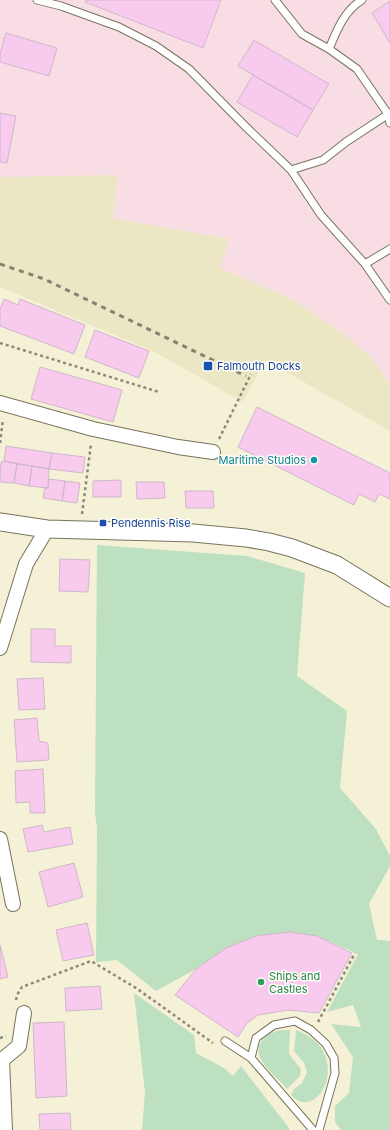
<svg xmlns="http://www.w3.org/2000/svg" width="390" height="1130" viewBox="0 0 390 1130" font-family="Inter,sans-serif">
<rect width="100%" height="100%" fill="#f5f1d6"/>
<path fill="#ebe6c4" d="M 118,175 L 113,218 L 230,239 L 220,268 L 292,299 L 347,336 L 374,360 L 390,385 L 390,431 L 265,360 L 243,402 L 153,351 L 0,287 L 0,177 Z"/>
<path fill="#f8dee4" d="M 0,0 L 390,0 L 390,385 L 374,360 L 347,336 L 292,299 L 220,268 L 230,239 L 113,218 L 118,175 L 0,177 Z"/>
<path fill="#bde0c0" d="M 97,545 L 247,556 L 305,573 L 297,676 L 347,711 L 340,788 L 376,829 L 390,856 L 390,866 L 369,904 L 377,940 L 390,941 L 390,1130 L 341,1130 L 335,1122 L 335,1106 L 349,1093 L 353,1057 L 331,1024 L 361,1027 L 353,1005 L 327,1012 L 358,954 L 317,936 L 289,932 L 256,936 L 226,948 L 196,969 L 156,991 L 117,960 L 96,962 L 97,827 L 95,813 Z
M 134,993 L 194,1035 L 196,1053 L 224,1068 L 233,1076 L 241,1066 L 289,1128 L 289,1130 L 142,1130 L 145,1093 Z
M 280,1030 L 290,1030 L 289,1054 L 301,1069 L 300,1076 L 287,1089 C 279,1080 268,1071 262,1061 C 252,1045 266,1034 280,1030 Z
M 296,1030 C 356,1052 318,1125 291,1095 L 294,1089 L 302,1083 L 307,1072 L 304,1063 L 294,1051 Z"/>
<path fill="#f8caee" stroke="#cfb8ca" d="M 86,0 L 221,0 L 203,48 L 85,2 Z
M 390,1 L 390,43 L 372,13 Z
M 6,33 L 57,48 L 49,76 L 0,62 L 0,54 Z
M 254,40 L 329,84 L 313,110 L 238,66 Z
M 253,75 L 313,110 L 297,137 L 237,102 Z
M 0,113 L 16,116 L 7,163 L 0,162 Z
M 4,299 L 18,305 L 20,299 L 85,325 L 74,354 L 0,326 L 0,309 Z
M 95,330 L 149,351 L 139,378 L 85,357 Z
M 40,367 L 122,390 L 113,422 L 31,399 Z
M 257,407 L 390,473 L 390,499 L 379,494 L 375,502 L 359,494 L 354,505 L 238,447 Z
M 6,446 L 52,453 L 49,469 L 4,461 Z
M 52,453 L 85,457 L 83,473 L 49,469 Z
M 4,461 L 17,464 L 14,483 L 0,482 L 1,462 Z
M 17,464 L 32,466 L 29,486 L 14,483 Z
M 32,466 L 49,469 L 48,488 L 29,486 Z
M 49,479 L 65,481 L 62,501 L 43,498 L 45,488 L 48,488 Z
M 121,480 L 121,497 L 93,497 L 93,481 Z
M 65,481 L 80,483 L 77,503 L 62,501 Z
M 136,482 L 164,482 L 165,498 L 137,499 Z
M 185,491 L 213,491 L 214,508 L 186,508 Z
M 60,559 L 90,560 L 88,592 L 59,591 Z
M 31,629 L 55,629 L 55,646 L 71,646 L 71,663 L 31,662 Z
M 43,678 L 45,709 L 19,710 L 17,679 Z
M 37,718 L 39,741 L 48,743 L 49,760 L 17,762 L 14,720 Z
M 43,769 L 45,813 L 30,813 L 30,802 L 16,803 L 15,771 Z
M 42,825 L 44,832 L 70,827 L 73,844 L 28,852 L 23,829 Z
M 74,863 L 83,897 L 48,907 L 39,872 Z
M 87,923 L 94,955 L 63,961 L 56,930 Z
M 289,932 L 317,936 L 352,953 L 319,1013 L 288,1010 L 258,1015 L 247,1023 L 238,1037 L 175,995 L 196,969 L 226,948 L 256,936 Z
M 0,945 L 8,977 L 0,979 Z
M 100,986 L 102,1009 L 66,1011 L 65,988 Z
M 64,1022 L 67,1096 L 36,1098 L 33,1023 Z
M 70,1113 L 71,1130 L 40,1130 L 39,1114 Z"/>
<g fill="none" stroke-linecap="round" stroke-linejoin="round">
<defs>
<path id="service" d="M 37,0 L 61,6 L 119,27 L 156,46 L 189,69 L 246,127 L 291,170 L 321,215 L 365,264 L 390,300
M 275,0 L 302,34 L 329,49 L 357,69 L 388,114 L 390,123
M 329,49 C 337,30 344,11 362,0
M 291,170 L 323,160 L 346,142 L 390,113
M 365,264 L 390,249
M 225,1041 L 251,1058 L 313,1130
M 251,1058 L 256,1038 L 274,1025 L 295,1021 L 311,1030 L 326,1044 L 334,1058 L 335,1073 L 319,1130"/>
<path id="minor" d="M 0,403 L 93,429 L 178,447 L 213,452
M 0,648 L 26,564 L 47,529
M 0,839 L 13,904
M 5,1130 L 2,1060 L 19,1046 L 24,1013"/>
<path id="tertiary" d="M 0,522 L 47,529 L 193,533 L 246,538 L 269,542 L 292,548 L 337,565 L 390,598"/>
</defs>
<use href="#service" stroke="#78745d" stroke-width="9"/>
<use href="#minor" stroke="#78745d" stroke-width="16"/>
<use href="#tertiary" stroke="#78745d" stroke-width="19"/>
<path stroke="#8c8977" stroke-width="2.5" stroke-dasharray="3 3" stroke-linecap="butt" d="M 0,343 L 159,392
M 219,439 L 251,374
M 0,443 L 3,419
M 82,514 L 91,444
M 16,1000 L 17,995 L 22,987 L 91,961 L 136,988 L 213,1043
M 318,1022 L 355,953
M 0,1038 L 6,1036"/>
<use href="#service" stroke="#fff" stroke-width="7"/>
<use href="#minor" stroke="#fff" stroke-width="14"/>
<use href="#tertiary" stroke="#fff" stroke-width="17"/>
<path stroke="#848270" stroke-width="3" stroke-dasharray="5 5" stroke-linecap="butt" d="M 0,264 L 44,279 L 246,376"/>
</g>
<g fill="#1a4fb4" stroke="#fefdf8" stroke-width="1.5">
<rect x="203" y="361" width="10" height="10" rx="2"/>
<rect x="99" y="519" width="8" height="8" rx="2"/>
</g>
<circle fill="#0f9aa8" stroke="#fefdf8" stroke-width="1.5" cx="314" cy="460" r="4"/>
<circle fill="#2e9e5b" stroke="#fefdf8" stroke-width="1.5" cx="261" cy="982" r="4"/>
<g text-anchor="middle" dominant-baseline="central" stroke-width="3" stroke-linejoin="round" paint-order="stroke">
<g font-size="11" fill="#164399" stroke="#fefdf8" text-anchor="start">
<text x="217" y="366">Falmouth Docks</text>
<text x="111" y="523">Pendennis Rise</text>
</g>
<g font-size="11" fill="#0d838f" stroke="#fefdf8" text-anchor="end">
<text x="306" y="460">Maritime Studios</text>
</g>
<g font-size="11" fill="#27864d" stroke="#fefdf8" text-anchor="start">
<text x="269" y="976">Ships and<tspan x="269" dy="13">Castles</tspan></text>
</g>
</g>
</svg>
